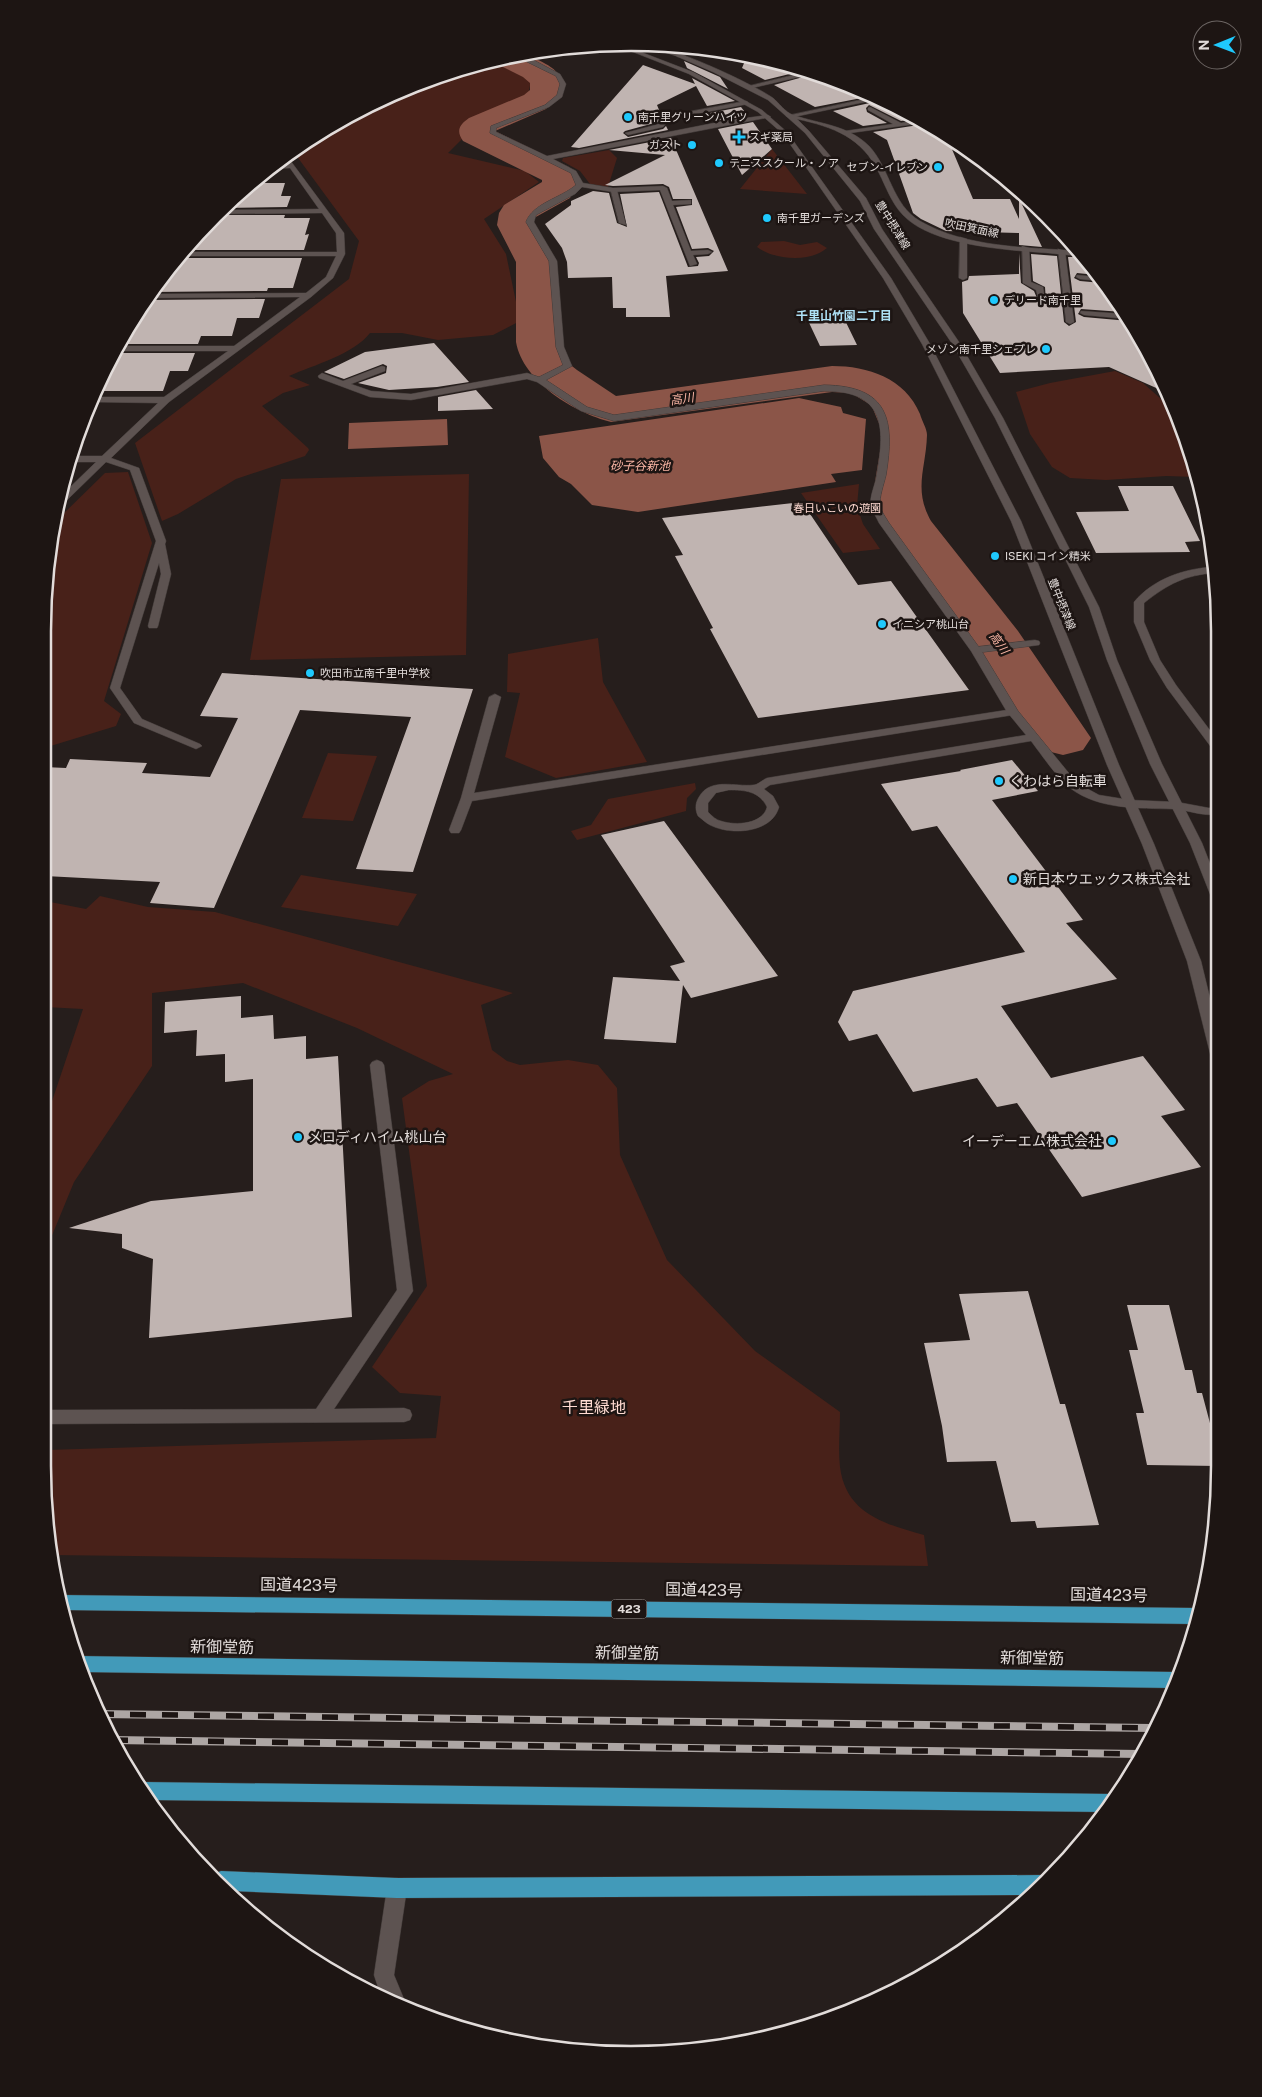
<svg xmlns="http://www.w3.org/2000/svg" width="1262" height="2097" viewBox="0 0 1262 2097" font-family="'Public Sans','Noto Sans JP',sans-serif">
<rect width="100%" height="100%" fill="#261e1c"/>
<path fill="#482119" d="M 491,61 L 531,80 L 529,91 L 519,102 L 464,123 L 463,138 L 448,153 L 525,171 L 539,182 L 484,219 L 506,254 L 520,321 L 493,335 L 438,340 L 402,333 L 370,333 C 354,354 314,365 289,376 L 310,385 L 283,393 L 262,406 L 308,448 L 309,450 L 305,456 L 236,479 L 178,514 L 162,521 L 135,443 L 349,279 L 359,241 L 293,151 L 304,142 L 406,87 Z
M 772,149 L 807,194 L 740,189 Z
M 609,150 L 617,158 L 608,187 L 590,184 L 580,171 L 562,161 L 563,158 Z
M 784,241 L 800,245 L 817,242 L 827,248 C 810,263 775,260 757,247 L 761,242 Z
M 1115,371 L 1143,383 L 1170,407 L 1200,479 L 1197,477 L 1166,476 L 1106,480 L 1070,478 L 1052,467 L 1030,434 L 1016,392 L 1050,383 Z
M 128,472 L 152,543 L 104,701 L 121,714 L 116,726 L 44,748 L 44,592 L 58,519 L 105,473 Z
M 469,474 L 466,655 L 250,660 L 281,479 Z
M 859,484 L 857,506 L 863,524 L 880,549 L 843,553 L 801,493 Z
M 598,638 L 603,682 L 647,762 L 556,778 L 505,757 L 520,693 L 507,692 L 508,654 Z
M 328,753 L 377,756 L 353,821 L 302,818 Z
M 695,783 L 696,789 L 687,798 L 686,811 L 577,840 L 571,831 L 591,825 L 608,799 Z
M 301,875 L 417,894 L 398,926 L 281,907 Z
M 100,896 L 148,907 L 215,912 L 513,993 L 481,1005 L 492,1050 L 507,1061 L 520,1065 L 568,1060 L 598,1065 L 617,1088 L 620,1155 L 667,1260 L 755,1351 L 840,1412 C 840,1430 838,1449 840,1467 C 846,1514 885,1524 924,1535 L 928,1566 L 50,1555 L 48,1543 L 47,1450 L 436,1438 L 441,1396 L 400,1393 L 372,1367 L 427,1286 L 402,1098 L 429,1081 L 453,1074 L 357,1028 L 243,983 L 152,993 L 152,1066 L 74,1182 L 46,1250 L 46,1119 L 83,1009 L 45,1007 L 45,901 L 86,909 Z"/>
<path fill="#8b5548" d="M 799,398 L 841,407 L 843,413 L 866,419 L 862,470 L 831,474 L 836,482 L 638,512 L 592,505 L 571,484 L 559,477 L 543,458 L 539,436 Z
M 447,419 L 448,445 L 348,449 L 349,423 Z"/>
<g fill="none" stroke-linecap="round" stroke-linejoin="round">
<path fill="#8b5548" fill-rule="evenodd" d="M 522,53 C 535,59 558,66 562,81 C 563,84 562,89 562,93 L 546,109 L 495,131 L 569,167 L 578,182 L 570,198 L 534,218 L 533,225 L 554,262 L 558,342 L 560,353 L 563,359 L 577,370 L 616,396 L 832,366 C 868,366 905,378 920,414 C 922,421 927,429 927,435 C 926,469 913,489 931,521 L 1018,631 L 1091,738 L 1083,750 L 1063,755 L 1043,750 L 976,647 L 885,525 L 876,508 L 873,494 L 883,433 L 873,409 L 871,405 L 851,393 L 832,392 L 611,422 C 575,413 523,382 516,342 L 516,262 L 497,225 L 499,213 L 504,205 L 542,182 L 542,180 L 463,141 C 456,131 459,125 469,118 L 524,95 L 530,90 L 530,83 L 523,77 L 495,63 L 493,61 Z"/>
</g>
<path fill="#c0b4b1" d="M 748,54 L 788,66 L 802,71 L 765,80 L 742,68 Z
M 684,61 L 720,77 L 728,89 L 687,68 Z
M 643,65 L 695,84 L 692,78 L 735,101 L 707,106 L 696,86 L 657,105 L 662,117 L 658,122 L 625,131 L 623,133 L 628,137 L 663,129 L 666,126 L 668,130 L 579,148 L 571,147 Z
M 814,74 L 856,87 L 872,96 L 815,107 L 774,85 Z
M 879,101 L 915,119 L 901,121 L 869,105 L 866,108 L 867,112 L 887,123 L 863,126 L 833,111 Z
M 741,107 L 748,116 L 714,121 L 710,113 Z
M 753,122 L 772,149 L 742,175 L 718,129 Z
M 925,124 L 946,135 L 973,199 L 1010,199 L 1019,219 L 1019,198 L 1042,247 L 1019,245 L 1019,233 L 946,231 L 921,219 L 913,213 L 887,140 L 873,132 Z
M 671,138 L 728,271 L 666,276 L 670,317 L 626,317 L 626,308 L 613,308 L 612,277 L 568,278 L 567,262 L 562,248 L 545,224 L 571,205 L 571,201 L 593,191 L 609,193 L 617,223 L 627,227 L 620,194 L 659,192 L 688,267 L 698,266 L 699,263 L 696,257 L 709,256 L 714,251 L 708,248 L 692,249 L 676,207 L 692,205 L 692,199 L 673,199 L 669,187 L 663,184 L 613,186 L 605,185 L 665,155 L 609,150 Z
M 254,183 L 285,183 L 281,196 L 291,196 L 287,207 L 223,208 Z
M 215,215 L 285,215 L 284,218 L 310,218 L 305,235 L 309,234 L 304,250 L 186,250 Z
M 1019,253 L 1021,283 L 1034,291 L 1039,303 L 1046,302 L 1045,287 L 1033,281 L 1031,254 L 1057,256 L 1064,322 L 1069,326 L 1076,322 L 1068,257 L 1084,257 L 1096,275 L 1077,273 L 1074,278 L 1080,281 L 1102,283 L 1123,312 L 1081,309 L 1078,314 L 1084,317 L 1129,321 L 1141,337 L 1163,391 L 1109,367 L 1000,373 L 963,313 L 962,282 L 968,280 L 969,276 L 1019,274 Z
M 180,257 L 181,258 L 302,258 L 293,288 L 268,288 L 267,291 L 151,292 Z
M 146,299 L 147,300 L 265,299 L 259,318 L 237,318 L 232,336 L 201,336 L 198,344 L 122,344 Z
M 839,308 L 857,345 L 820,346 L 803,310 Z
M 434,343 L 469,382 L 437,387 L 389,390 L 358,383 L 386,373 L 387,366 L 383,364 L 344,379 L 324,372 L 365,352 Z
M 118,353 L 195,353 L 188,371 L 170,371 L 163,391 L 99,391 Z
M 476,390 L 493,409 L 438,411 L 438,397 Z
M 1118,486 L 1173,486 L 1200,541 L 1185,542 L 1190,552 L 1096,553 L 1076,512 L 1129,511 Z
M 802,502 L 858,585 L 891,581 L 969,690 L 758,718 L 710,629 L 713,628 L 675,556 L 683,555 L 662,518 Z
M 222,673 L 473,689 L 413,872 L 356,869 L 411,717 L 300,710 L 214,908 L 150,903 L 160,882 L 45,876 L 44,767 L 66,768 L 70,759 L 147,763 L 142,773 L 210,777 L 238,718 L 200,716 Z
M 1012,760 L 1038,791 L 992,800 L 1083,920 L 1066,923 L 1117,979 L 1001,1006 L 1051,1078 L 1143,1056 L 1185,1110 L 1161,1116 L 1201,1167 L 1082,1197 L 1017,1103 L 997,1107 L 977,1078 L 913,1092 L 877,1034 L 849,1041 L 838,1022 L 853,991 L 1025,952 L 937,826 L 912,831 L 881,784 L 961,771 L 960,770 Z
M 664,821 L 778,976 L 691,998 L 683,985 L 676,1043 L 604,1039 L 613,977 L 680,981 L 670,966 L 685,962 L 601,835 Z
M 241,996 L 241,1018 L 273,1015 L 274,1039 L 306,1036 L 306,1059 L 338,1056 L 352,1317 L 149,1338 L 153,1259 L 122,1248 L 122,1234 L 69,1228 L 151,1201 L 253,1191 L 253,1079 L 225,1082 L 225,1054 L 196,1056 L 197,1030 L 164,1033 L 165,1002 Z
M 1028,1291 L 1060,1404 L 1065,1404 L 1099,1525 L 1037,1528 L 1035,1521 L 1011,1522 L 996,1461 L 947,1462 L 942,1426 L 924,1343 L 970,1340 L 959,1294 Z
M 1127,1305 L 1169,1305 L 1185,1370 L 1192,1370 L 1197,1393 L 1202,1393 L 1211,1427 L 1218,1427 L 1218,1466 L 1147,1465 L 1136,1413 L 1144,1413 L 1129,1350 L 1138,1350 Z"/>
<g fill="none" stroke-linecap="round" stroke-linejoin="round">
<defs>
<path id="service" d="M 698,49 L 706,50 L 678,57 L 675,55 Z
M 806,72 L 812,74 L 748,89 L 745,87 Z
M 874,97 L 879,99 L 789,118 L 786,116 Z
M 746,101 L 748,102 L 748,104 L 670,119 L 663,127 L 628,135 L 625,133 L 659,124 L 666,116 Z
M 610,188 L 617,190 L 626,225 L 619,223 Z
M 1022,246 L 1029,248 L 1031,282 L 1043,287 L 1045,301 L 1039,301 L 1036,290 L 1023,283 Z
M 1035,640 L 1039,641 L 1040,643 L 1039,645 L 976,653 L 971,650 L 976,647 Z
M 495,694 L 501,697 L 474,793 L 1013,709 L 1019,712 L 1013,715 L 472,801 L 461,830 L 459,833 L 451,833 L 449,830 L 461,798 L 489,697 Z"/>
<path id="minor" d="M 520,53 L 560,74 L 566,84 L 562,97 L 549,107 L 496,128 L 496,132 L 547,156 L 724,121 L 768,115 L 771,117 L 553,159 L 576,171 L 583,183 L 613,188 L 663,186 L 667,188 L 672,201 L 691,200 L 691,204 L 673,205 L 691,251 L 708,250 L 712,252 L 708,254 L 693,255 L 697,264 L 690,266 L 660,190 L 613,192 L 582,187 L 575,194 L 536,215 L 534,222 L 557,261 L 564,347 L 572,366 L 546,380 L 587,407 L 614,415 L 824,385 C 889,386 895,420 886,475 C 884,484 879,497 880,506 C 881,511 886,518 889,523 L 981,650 L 1018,711 L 1077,783 L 1099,795 L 1130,800 L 1177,802 L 1209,808 L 1218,806 L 1218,814 C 1203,817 1189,810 1173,809 C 1139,808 1099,810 1070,788 C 1058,779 1041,754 1031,741 L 770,785 L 764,789 L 773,796 L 779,807 C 772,833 731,836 710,825 C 706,823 702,819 698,816 C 695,810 695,803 699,797 C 710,777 736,787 753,785 C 758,785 762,780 767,778 L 1026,735 L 1007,712 L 971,651 L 879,523 C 877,518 872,511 871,506 C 869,499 874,487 876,479 C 885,429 887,391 824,391 L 614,421 L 581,411 L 537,382 L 527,379 L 411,400 L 370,397 L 319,378 L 318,376 L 322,373 L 343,381 L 382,366 L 385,367 L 385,371 L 351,384 L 371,391 L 411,394 L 527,373 L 539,377 L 563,365 L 556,347 L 549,261 L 526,222 C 533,203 561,198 576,185 L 571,173 L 490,133 L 491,126 L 545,105 L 557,95 L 560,84 L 556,76 L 513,55 ZM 729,790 C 745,790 759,791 767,807 C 763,824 736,826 721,821 C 716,820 712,816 708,812 L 708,803 L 716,793 Z
M 870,107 L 901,123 L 918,120 L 923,123 L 843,134 L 842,133 L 845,131 L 893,124 L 868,110 L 868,108 Z
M 287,156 L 344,233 L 345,254 L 333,278 L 311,297 L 169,402 L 111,458 L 139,468 L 166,541 L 165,544 L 171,574 L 158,626 L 157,628 L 149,628 L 148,626 L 161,574 L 159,563 L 120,688 L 142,719 L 200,744 L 202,746 L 196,749 L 134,723 L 110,688 L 156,541 L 130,470 L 106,462 L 65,502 L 62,503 L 64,493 L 96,462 L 70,462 L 71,456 L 102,456 L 158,403 L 93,402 L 96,397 L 164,397 L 228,351 L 118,351 L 121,346 L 234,346 L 300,297 L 147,298 L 150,294 L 306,293 L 326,277 L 336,256 L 181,256 L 185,252 L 337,252 L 336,233 L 322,213 L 216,214 L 221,210 L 319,209 L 290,168 L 271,169 L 276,165 L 287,164 L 283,159 Z
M 960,237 L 967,239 L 967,278 L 963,280 L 959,278 Z
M 1058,249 L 1065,251 L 1074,322 L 1070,324 L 1066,322 Z
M 1077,275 L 1097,277 L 1101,281 L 1080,279 L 1076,277 Z
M 1081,311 L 1125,314 L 1128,319 L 1084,315 L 1080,313 Z
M 1214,567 L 1215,573 C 1185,575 1168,584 1144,603 L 1144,622 L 1160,660 L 1176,685 L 1218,741 L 1218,752 L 1214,751 L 1167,688 L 1150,660 L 1134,622 L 1134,602 C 1153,579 1185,568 1214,567 Z
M 377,1060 L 382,1062 L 384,1065 L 413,1291 L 334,1409 L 404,1408 L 410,1410 L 412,1415 L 410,1420 L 404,1422 L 47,1424 L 47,1410 L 316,1409 L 397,1290 L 370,1065 L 372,1062 Z
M 397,1878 L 404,1881 L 407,1888 L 394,1975 L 406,2004 L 404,2008 L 382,1999 L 374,1975 L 387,1888 L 390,1881 Z"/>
<path id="secondary" d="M 613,44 L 620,44 L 693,72 L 762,110 L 787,132 L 891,278 L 930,344 L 1021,521 L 1119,765 L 1154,844 L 1201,961 L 1218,1031 L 1218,1061 L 1213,1060 L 1211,1057 L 1187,961 L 1142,844 L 1107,765 L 1011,521 L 922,344 L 883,278 L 783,134 L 758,112 L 689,74 Z
M 640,44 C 663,42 752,83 773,98 C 779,103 785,112 793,115 C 820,124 848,125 869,146 C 890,168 892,205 920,221 C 967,248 1026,247 1079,251 L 1082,255 C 1071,256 1059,254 1048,253 C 1008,250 932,246 903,215 C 892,204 886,187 879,173 C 862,137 833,127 797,119 L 809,131 L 866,198 L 882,229 L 959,342 L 1003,418 L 1099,607 L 1117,660 L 1162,764 L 1202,843 L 1218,884 L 1218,903 L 1212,899 L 1190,843 L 1150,764 L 1107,660 L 1089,607 L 995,418 L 951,342 L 874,229 L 860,201 L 805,133 L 768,100 L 713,72 L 676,56 Z"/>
<path id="trunk" d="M 60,1595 L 1196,1608 L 1197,1609 L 1194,1624 L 63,1610 Z
M 77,1656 L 1176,1672 L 1180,1673 L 1172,1688 L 81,1672 L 74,1657 Z
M 143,1782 L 1112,1794 L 1118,1796 L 1105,1812 L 149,1800 L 139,1784 Z
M 221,1871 L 397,1878 L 1044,1875 L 1051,1878 L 1033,1895 L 397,1898 L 231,1891 L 214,1874 Z"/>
</defs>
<use href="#service" stroke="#423b39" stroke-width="1"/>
<use href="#minor" stroke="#423b39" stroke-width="1"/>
<use href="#secondary" stroke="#423b39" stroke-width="1"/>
<use href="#trunk" stroke="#423b39" stroke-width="1"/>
<use href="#service" fill="#5d5351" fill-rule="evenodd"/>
<use href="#minor" fill="#5d5351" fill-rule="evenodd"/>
<use href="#secondary" fill="#5d5351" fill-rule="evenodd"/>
<use href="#trunk" fill="#429ab9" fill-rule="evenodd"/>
<defs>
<path id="rail" d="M 98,1714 L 1152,1728
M 112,1740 L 1140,1754"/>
</defs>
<use href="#rail" stroke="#ada6a4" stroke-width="8"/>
<use href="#rail" stroke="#1d1513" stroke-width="5.5" stroke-dasharray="16" stroke-linecap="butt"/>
</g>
<g fill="#1fc9fd" stroke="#1d1513" stroke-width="2">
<circle cx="628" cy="117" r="5"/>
<path d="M736.5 129.5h5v5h5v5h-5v5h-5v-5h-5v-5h5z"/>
<circle cx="692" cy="145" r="5"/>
<circle cx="719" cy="163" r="5"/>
<circle cx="938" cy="167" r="5"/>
<circle cx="767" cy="218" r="5"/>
<circle cx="994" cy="300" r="5"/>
<circle cx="1046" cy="349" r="5"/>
<circle cx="995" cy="556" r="5"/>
<circle cx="882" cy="624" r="5"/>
<circle cx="310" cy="673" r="5"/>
<circle cx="999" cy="781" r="5"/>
<circle cx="1013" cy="879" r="5"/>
<circle cx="298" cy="1137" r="5"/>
<circle cx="1112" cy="1141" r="5"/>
</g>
<g text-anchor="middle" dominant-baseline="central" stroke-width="5" stroke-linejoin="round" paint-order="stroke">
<g font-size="11" fill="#e2dcda" stroke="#1d1513" text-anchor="start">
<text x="638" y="117">南千里グリーンハイツ</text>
<text x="749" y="137">スギ薬局</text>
<text x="682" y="145" text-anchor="end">ガスト</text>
<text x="729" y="163">テニススクール・ノア</text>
<text x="928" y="167" text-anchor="end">セブン-イレブン</text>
<text x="777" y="218">南千里ガーデンズ</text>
<text x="1004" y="300">デリード南千里</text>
<text x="1036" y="349" text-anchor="end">メゾン南千里シェプレ</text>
<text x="1005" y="556">ISEKI コイン精米</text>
<text x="892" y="624">イニシア桃山台</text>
<text x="320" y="673">吹田市立南千里中学校</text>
</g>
<g font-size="11" fill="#e2dcda" stroke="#1d1513">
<text transform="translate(893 225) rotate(58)">豊中摂津線</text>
<text transform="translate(972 228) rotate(12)">吹田箕面線</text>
<text transform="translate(1062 604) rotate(68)">豊中摂津線</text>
</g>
<g font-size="11" fill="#ffdbd2" stroke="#1d1513">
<text x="837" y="508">春日いこいの遊園</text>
</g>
<g font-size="12" font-weight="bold" fill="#aee1f6" stroke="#1d1513">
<text x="844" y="316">千里山竹園二丁目</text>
</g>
<g font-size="12" font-style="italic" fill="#fcb7a6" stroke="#1d1513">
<text transform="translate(682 399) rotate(-8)">高川</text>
<text x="640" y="466">砂子谷新池</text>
<text transform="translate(999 643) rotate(54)">高川</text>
</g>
<rect fill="#1d1513" stroke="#a7a09e" stroke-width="1" x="611.5" y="1599.5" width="35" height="19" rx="4"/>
<g font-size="12" font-weight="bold" fill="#e2dcda">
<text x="629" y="1609">423</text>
</g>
<g font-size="14" fill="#e2dcda" stroke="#1d1513" text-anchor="start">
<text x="1009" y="781">くわはら自転車</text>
<text x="1023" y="879">新日本ウエックス株式会社</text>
<text x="308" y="1137">メロディハイム桃山台</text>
<text x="1102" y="1141" text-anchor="end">イーデーエム株式会社</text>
</g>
<g font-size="16" fill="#ffdbd2" stroke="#1d1513">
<text x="594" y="1407">千里緑地</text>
</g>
<g font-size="16" fill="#e2dcda" stroke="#1d1513">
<text transform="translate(299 1585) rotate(1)">国道423号</text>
<text transform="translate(704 1590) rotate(1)">国道423号</text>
<text transform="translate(1109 1595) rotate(1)">国道423号</text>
<text transform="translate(222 1647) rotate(1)">新御堂筋</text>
<text transform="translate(627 1653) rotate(1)">新御堂筋</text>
<text transform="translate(1032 1658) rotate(1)">新御堂筋</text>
</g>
</g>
<path d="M0 0H1262V2097H0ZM631 51H631A580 580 0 0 1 1211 631V1466A580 580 0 0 1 631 2046H631A580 580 0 0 1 51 1466V631A580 580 0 0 1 631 51Z" fill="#1d1513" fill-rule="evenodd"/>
<path fill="none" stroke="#e2dcda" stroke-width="2.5" d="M631 51H631A580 580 0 0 1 1211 631V1466A580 580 0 0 1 631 2046H631A580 580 0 0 1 51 1466V631A580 580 0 0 1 631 51Z"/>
<g transform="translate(1217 45) rotate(269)"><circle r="24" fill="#1d1513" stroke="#6c6563"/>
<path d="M0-4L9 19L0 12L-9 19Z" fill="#1fc9fd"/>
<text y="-8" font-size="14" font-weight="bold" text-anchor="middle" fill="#e2dcda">N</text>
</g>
</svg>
